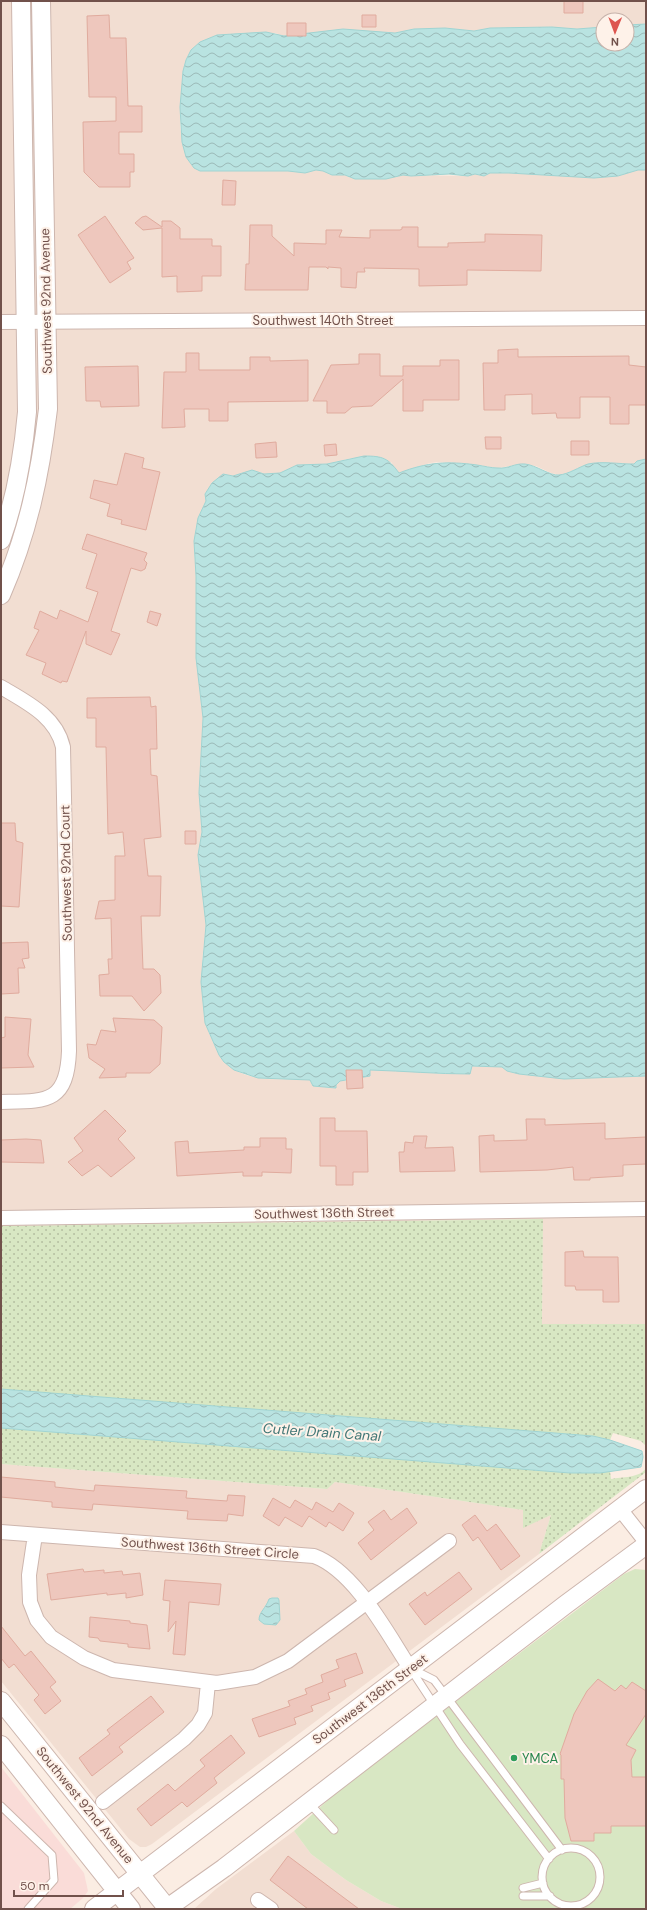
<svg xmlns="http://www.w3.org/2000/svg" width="647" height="1910" viewBox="0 0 647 1910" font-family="'DM Sans',sans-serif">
<defs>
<pattern id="grass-dots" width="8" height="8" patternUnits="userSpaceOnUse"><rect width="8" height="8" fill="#d8e7c3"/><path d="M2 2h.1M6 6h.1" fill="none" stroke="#b4bea0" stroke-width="1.8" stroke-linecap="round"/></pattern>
<pattern id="water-waves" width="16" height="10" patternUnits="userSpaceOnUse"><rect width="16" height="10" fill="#b9e3e1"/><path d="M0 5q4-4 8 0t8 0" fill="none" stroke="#9bbab8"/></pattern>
</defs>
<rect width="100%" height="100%" fill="#fbede3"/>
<path fill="#f2ded2" d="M 1,1 L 646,1 L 646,24 L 627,25 L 627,20 L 603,20 L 603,27 L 577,29 L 552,27 L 490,28 L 474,31 L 445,28 L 414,29 L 395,33 L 331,31 L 284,36 L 275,33 L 217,35 L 200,42 L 191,50 L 186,60 L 180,107 L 180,127 L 186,157 L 194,168 L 213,171 L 288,171 L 305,173 L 316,170 L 323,171 L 332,175 L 345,175 L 351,178 L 386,179 L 403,175 L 468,176 L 475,174 L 484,176 L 490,173 L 509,173 L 594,178 L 618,176 L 638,170 L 646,170 L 646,459 L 637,461 L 634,464 L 587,465 L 561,475 L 551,473 L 536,466 L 523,464 L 498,468 L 478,465 L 438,462 L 430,463 L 399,473 L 391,462 L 352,458 L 327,464 L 297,465 L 280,473 L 264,474 L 252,470 L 233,476 L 223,474 L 205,493 L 206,501 L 196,526 L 194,549 L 196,576 L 196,658 L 203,718 L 199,793 L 202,832 L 198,855 L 206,925 L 202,962 L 208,1031 L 219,1055 L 234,1070 L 246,1075 L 265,1079 L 310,1080 L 313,1086 L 335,1088 L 336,1085 L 340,1081 L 345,1081 L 370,1070 L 421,1071 L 439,1074 L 470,1074 L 471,1066 L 502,1067 L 507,1071 L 519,1074 L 564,1079 L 646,1076 L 646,1324 L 542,1324 L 543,1219 L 1,1226 Z
M 1,1464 L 326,1489 L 335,1482 L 523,1510 L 523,1527 L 551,1515 L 539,1554 L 152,1844 L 146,1847 L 140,1847 L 129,1839 L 1,1681 Z
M 294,1831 L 311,1854 L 346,1880 L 381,1901 L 402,1909 L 194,1909 L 216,1889 Z"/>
<path fill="#fadcd8" d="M 1,1767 L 84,1873 L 88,1891 L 83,1898 L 70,1909 L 1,1909 Z"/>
<path fill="url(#grass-dots)" d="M 543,1219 L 542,1324 L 646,1324 L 646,1446 L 641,1441 L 613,1433 L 610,1440 L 593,1436 L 1,1389 L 1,1226 Z
M 1,1428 L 570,1473 L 610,1471 L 611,1479 C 622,1477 640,1478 646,1468 L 646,1472 L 539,1554 L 551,1515 L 523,1528 L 523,1510 L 335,1482 L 327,1489 L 1,1464 Z"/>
<path fill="#d8e7c3" d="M 635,1569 L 646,1570 L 646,1909 L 402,1909 L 381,1901 L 346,1880 L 311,1854 L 294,1831 L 339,1790 L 624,1574 Z"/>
<path fill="url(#water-waves)" stroke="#a0d4d2" d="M 646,24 L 646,170 L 638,170 L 618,176 L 594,178 L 509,173 L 490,173 L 484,176 L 475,174 L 468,176 L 449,174 L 411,176 L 403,175 L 386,179 L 355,179 L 345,175 L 332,175 L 323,171 L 316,170 L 305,173 L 288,171 L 200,171 L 194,168 L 186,157 L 182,142 L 180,107 L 183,71 L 186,60 L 191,50 L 200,42 L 217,35 L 266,32 L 284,36 L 343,29 L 395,33 L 414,29 L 445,28 L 474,31 L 490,28 L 552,27 L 577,29 L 603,27 L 603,44 L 627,44 L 627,25 Z
M 364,456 C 383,456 388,458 399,473 C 427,462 448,461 477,465 C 484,466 491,468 498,468 C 508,469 515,463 525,464 C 536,465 550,476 559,475 C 569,474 579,467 588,464 C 603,461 618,464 634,464 L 637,461 L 646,459 L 646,1076 L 564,1079 L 519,1074 L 507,1071 L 502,1067 L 472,1066 L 470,1074 C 437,1074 404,1071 370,1070 L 370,1076 L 340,1081 L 336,1085 L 336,1088 L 313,1086 L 310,1080 L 258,1078 L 234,1070 L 224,1062 L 219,1055 L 205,1023 L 201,982 L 206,925 L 198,855 L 202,832 L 199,793 L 203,718 L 196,658 L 196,576 L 194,541 L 198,518 L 206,501 L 205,494 L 212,483 L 223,474 L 233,476 L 252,470 L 264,474 L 280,473 L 297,465 L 327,464 Z
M 1,1389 L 593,1436 L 610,1440 L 642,1451 L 643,1457 L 641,1467 L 600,1473 L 570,1473 L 1,1428 Z
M 272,1598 L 278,1598 L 279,1600 L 280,1620 L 276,1625 L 264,1624 L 259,1620 C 259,1612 266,1608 269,1599 Z"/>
<path fill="#eec7bd" stroke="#e0ab9e" d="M 564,1 L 583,1 L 583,13 L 564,13 Z
M 109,15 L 110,38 L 126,38 L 128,106 L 142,106 L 142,132 L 119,132 L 119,154 L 134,154 L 134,172 L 130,172 L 130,187 L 99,187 L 84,172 L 83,122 L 116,121 L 116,97 L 89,97 L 87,16 Z
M 362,15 L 376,15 L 376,27 L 362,27 Z
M 287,23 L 306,23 L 306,36 L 287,36 Z
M 223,180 L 236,181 L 235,205 L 222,205 Z
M 105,216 L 134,258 L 127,262 L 131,269 L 110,283 L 78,235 Z
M 146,216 L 162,227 L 162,221 L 171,221 L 180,228 L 180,239 L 212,239 L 212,246 L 221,246 L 221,276 L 202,276 L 202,291 L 177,292 L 177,276 L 162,277 L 162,228 L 143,230 L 135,223 L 142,217 Z
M 250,225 L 272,225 L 272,236 L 294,256 L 294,243 L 326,244 L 326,230 L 342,230 L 339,237 L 370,238 L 370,230 L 400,230 L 402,229 L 402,227 L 418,227 L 418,247 L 448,247 L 448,243 L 485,242 L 485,234 L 542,235 L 541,271 L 467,270 L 467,285 L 419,286 L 419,269 L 364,268 L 365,272 L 357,272 L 356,288 L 341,287 L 341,268 L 328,267 L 328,269 L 326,267 L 309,267 L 308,290 L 245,290 L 246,264 L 249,264 Z
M 518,349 L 518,357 L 629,356 L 629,365 L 646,367 L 646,405 L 629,405 L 629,424 L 610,424 L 610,397 L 580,397 L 580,418 L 557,418 L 556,413 L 532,414 L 532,394 L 505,395 L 505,410 L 484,410 L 483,363 L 498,363 L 498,350 Z
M 186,353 L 199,353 L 199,370 L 250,370 L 250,357 L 270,357 L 270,361 L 308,360 L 308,401 L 228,402 L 228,421 L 209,421 L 209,409 L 184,409 L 185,427 L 162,428 L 164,372 L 186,372 Z
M 359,354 L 380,354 L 380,376 L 403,376 L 403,366 L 440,366 L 440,360 L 459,360 L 459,400 L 423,400 L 423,411 L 403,411 L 403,379 L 372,406 L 352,407 L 345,413 L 327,413 L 327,401 L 313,401 L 331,365 L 359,364 Z
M 138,366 L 139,406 L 101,407 L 100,401 L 86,401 L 85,367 Z
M 485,437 L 501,437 L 501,449 L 486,449 Z
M 571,441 L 589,441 L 589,455 L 571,455 Z
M 276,442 L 277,457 L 256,458 L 255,444 Z
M 336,444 L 337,455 L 325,456 L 324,445 Z
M 125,453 L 144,458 L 142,468 L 160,472 L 146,530 L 121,524 L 122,520 L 107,516 L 110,504 L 90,498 L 94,480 L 117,485 Z
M 87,534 L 147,553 L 144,560 L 147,563 L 145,569 L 141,571 L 131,568 L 111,631 L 120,634 L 111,655 L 86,644 L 86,631 L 67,682 L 62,681 L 61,683 L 42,674 L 46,663 L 26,655 L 39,630 L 34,628 L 40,611 L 57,619 L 60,610 L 88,622 L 98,592 L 86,588 L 97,554 L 82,549 Z
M 150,611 L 161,614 L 157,626 L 147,622 Z
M 150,697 L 151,707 L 156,706 L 157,749 L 150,749 L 151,775 L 157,776 L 161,837 L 144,839 L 148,876 L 161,876 L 160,916 L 141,916 L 143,969 L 154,969 L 160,975 L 161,993 L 144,1011 L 132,996 L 100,996 L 99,975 L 109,974 L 108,959 L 112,959 L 111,918 L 95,919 L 99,901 L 115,900 L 115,856 L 125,856 L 123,832 L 108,834 L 106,747 L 96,747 L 96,718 L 87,718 L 87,698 Z
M 1,823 L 15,823 L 16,841 L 23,843 L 19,907 L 1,906 Z
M 185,831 L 196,831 L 196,844 L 185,844 Z
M 28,942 L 29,958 L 22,959 L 25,968 L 18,968 L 19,993 L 1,994 L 1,943 Z
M 5,1017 L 31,1019 L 28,1055 L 34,1067 L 1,1068 L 1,1038 L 5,1037 Z
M 113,1018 L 154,1020 L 162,1027 L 160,1064 L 150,1073 L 126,1073 L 126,1077 L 99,1078 L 105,1069 L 89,1058 L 87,1044 L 96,1045 L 101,1030 L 116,1032 Z
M 346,1070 L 362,1070 L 363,1088 L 347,1089 Z
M 105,1110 L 126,1131 L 118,1139 L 135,1158 L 111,1177 L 98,1165 L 82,1176 L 68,1162 L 83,1151 L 74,1138 Z
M 320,1118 L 335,1118 L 335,1131 L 367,1131 L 368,1172 L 353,1172 L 353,1185 L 336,1185 L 336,1166 L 320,1166 Z
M 526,1119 L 545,1119 L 545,1125 L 605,1123 L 605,1139 L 646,1137 L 646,1164 L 623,1165 L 623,1176 L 590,1178 L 590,1180 L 574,1180 L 573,1167 L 547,1170 L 480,1172 L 479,1136 L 494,1135 L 494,1141 L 527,1140 Z
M 414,1136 L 427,1136 L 425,1148 L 453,1147 L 455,1171 L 400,1172 L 399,1152 L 404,1152 L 405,1142 L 413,1143 Z
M 260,1138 L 286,1138 L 286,1149 L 292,1149 L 291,1173 L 262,1172 L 262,1176 L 243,1176 L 243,1172 L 177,1176 L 175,1142 L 188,1141 L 189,1153 L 244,1150 L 244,1147 L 260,1147 Z
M 26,1139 L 41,1140 L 44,1163 L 1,1162 L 1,1140 Z
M 583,1251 L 584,1257 L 618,1257 L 619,1302 L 603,1302 L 603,1290 L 576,1290 L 575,1286 L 565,1286 L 565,1252 Z
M 1,1477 L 55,1482 L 55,1487 L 94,1491 L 95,1485 L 187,1491 L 186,1498 L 227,1501 L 228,1495 L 245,1496 L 243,1516 L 228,1514 L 227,1521 L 187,1519 L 188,1511 L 93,1504 L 92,1510 L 52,1507 L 52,1502 L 1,1497 Z
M 273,1498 L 290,1508 L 295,1500 L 312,1510 L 316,1502 L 333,1512 L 339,1503 L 354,1513 L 343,1531 L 329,1522 L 326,1527 L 309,1516 L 302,1527 L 285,1517 L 279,1526 L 263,1516 Z
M 407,1508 L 417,1523 L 371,1560 L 358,1543 L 374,1530 L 368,1522 L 384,1510 L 391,1520 Z
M 475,1515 L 487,1531 L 496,1524 L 520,1556 L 501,1570 L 478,1537 L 473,1541 L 462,1525 Z
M 83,1569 L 84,1572 L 104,1570 L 104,1573 L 122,1571 L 123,1575 L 140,1573 L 143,1595 L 126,1598 L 126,1593 L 107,1595 L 107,1593 L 51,1600 L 47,1574 Z
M 459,1572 L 472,1589 L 425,1625 L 409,1604 L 425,1592 L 427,1596 Z
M 165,1580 L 221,1584 L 219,1605 L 189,1602 L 185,1655 L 173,1654 L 176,1621 L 168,1632 L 170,1601 L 163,1600 Z
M 90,1617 L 130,1621 L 130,1623 L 147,1625 L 150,1649 L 128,1647 L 128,1644 L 100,1641 L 98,1638 L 89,1637 Z
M 1,1626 L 25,1656 L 31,1651 L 56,1682 L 50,1687 L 61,1701 L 45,1714 L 34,1700 L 39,1695 L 14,1664 L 9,1668 L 1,1658 Z
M 356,1653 L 363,1673 L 344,1680 L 346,1686 L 328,1693 L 330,1699 L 311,1706 L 313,1711 L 294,1718 L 296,1724 L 259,1737 L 252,1719 L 290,1706 L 288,1701 L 307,1694 L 305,1689 L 323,1682 L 321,1675 L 339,1668 L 336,1660 Z
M 598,1679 L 615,1691 L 621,1685 L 626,1689 L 632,1682 L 646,1691 L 646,1714 L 626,1745 L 636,1750 L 631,1760 L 632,1777 L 646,1777 L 646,1826 L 611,1826 L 611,1833 L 594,1833 L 594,1841 L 571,1841 L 565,1818 L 564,1779 L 561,1779 L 561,1755 L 560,1754 L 574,1714 L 587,1691 Z
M 151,1696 L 164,1712 L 119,1747 L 123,1752 L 92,1776 L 79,1758 L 110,1734 L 107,1730 Z
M 231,1735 L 245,1753 L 214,1778 L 217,1783 L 187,1807 L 182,1802 L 151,1826 L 137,1809 L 168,1784 L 175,1791 L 205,1766 L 200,1760 Z
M 288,1856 L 359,1909 L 308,1909 L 270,1880 Z"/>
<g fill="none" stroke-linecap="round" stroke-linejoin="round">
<defs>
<path id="service" d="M 410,1668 L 460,1744 L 549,1859
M 412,1669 L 434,1680 L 562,1850
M 309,1803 L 334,1830
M 1,1806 L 52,1855 L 54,1880 L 28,1909
M542 1877a29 29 0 1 1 58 0a29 29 0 1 1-58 0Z
M 523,1888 L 543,1883
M 523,1896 L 550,1896"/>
<path id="minor" d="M 1,322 L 646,318
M 1,687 C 26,702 56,716 63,747 L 69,1051 C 67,1104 46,1101 1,1102
M 1,1218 L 646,1209
M 620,1509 L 646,1542
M 1,1532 L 314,1556 C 355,1571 387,1633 410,1668
M 35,1535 L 29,1575 L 30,1602 L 37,1620 L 51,1637 L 84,1658 L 113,1670 L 217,1683 L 255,1677 L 288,1661 L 449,1541
M 103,1802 L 184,1739 L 198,1725 L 205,1713 L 208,1683
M 258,1900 L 271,1909"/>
<path id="tertiary" d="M 1,540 C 16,498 23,456 27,412 L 21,1
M 1,595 C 28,533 40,476 48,409 L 41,1
M 1,1701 L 168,1909
M 1,1745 L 131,1909
M 94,1909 L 646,1489
M 166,1909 L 224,1868 L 565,1605 L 646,1545"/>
</defs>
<use href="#service" stroke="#cdb6ae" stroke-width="9"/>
<use href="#minor" stroke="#cdb6ae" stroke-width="16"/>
<use href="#tertiary" stroke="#cdb6ae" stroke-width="20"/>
<use href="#service" stroke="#fff" stroke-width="7"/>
<use href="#minor" stroke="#fff" stroke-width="14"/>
<use href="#tertiary" stroke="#fff" stroke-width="18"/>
</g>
<circle fill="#2e9e5b" stroke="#fef2e9" stroke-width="1.5" cx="514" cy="1758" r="4"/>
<g text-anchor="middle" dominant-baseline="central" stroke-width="4" stroke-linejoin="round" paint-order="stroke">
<g font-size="13" fill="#71514b" stroke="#fef2e9">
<text transform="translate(46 301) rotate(-91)">Southwest 92nd Avenue</text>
<text x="323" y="320">Southwest 140th Street</text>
<text transform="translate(66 873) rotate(-91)">Southwest 92nd Court</text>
<text transform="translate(324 1213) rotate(-1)">Southwest 136th Street</text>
<text transform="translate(210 1548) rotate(4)">Southwest 136th Street Circle</text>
<text transform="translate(370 1699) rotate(-37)">Southwest 136th Street</text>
<text transform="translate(85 1805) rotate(51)">Southwest 92nd Avenue</text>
</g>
<g font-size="13" fill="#27864d" stroke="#fef2e9" text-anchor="start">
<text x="522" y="1758">YMCA</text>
</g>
<g font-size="14" font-style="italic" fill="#407675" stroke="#fef2e9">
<text transform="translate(322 1432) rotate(4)">Cutler Drain Canal</text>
</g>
</g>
<rect width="647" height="1910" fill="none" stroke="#71514b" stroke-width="4"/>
<g transform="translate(615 32) rotate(181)"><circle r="19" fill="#fef2e9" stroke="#c6b2aa"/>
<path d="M0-3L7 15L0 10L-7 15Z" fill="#dd554f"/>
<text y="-6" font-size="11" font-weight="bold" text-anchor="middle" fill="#71514b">N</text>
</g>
<path d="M14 1890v6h109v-6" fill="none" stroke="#71514b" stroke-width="2"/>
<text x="20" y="1890" font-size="12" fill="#71514b" stroke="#fef2e9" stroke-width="3" paint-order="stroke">50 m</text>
</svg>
